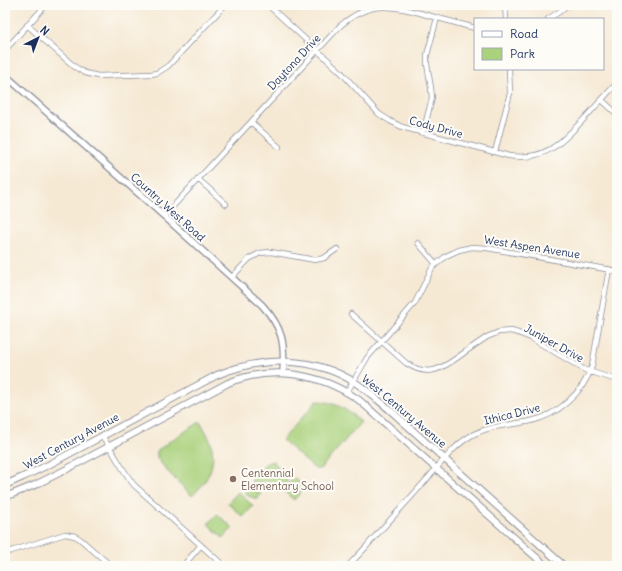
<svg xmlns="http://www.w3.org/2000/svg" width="622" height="571" viewBox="0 0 622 571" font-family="Delius,sans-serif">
<rect width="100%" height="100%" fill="#fdfcf7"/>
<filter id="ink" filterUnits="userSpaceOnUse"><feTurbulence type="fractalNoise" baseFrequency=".025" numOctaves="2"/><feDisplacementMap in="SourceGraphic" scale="8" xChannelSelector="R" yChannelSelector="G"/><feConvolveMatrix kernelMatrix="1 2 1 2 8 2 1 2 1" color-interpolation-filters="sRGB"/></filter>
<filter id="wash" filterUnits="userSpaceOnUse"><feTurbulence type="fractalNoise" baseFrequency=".012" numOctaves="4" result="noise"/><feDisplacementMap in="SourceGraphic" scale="16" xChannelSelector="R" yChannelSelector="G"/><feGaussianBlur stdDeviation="0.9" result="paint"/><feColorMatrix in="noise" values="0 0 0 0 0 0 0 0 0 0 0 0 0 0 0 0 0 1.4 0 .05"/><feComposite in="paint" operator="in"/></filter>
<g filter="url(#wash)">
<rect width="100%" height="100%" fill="#f6e9d4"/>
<path fill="#aad17b" stroke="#62806c" d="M 317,401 C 337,402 347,410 361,422 L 320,469 L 315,469 L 282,440 Z
M 200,422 C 219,449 217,473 192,496 L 168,472 L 157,458 L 157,451 L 170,441 Z
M 273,461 L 278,467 L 277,469 L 280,473 L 288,481 L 278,492 L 265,480 L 256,488 L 256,492 L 261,494 L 258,499 L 248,496 L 246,494 L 246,487 L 252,483 L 252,477 C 254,476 257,476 258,474 C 266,468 258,465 273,461 Z
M 294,478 L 305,487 L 294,500 L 283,490 Z
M 238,492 L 253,506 L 243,517 L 228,503 Z
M 217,514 L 233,528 L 223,538 L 208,524 Z"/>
</g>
<g filter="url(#ink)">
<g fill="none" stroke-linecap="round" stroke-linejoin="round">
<defs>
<path id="minor" d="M 268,5 L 341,72 L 379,114 L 390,121 L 402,127 L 509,156 C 545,161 560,144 583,120 C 594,108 606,95 617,83
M 505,5 L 506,19
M 548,19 L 559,12 L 567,5
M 27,25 L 75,67 L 85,73 L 98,76 L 151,74 L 157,73 L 168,66 L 225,5
M 5,50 L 46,5
M 602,100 L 617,114
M 251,122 L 279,147
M 423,133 L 432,98 L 431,88 L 427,64 L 427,55 L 437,18
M 495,152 L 510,93 L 509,69
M 198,179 L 226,204
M 164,216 L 340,26 C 370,0 392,5 427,15 C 443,19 459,24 475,28
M 418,243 L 436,264
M 232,277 L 249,259 L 260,253 L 271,252 L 315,260 L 324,258 L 337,249
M 351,314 L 406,363 C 428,378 442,369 461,355 C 469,349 478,343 487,337 L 499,332 L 511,331 L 518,333 L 531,338 L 585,370 L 617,380
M 347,392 L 367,358 L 415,303 L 432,268 L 446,256 L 459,250 L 472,247 L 487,248 L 617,271
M 102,436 C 114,452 122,470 134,485 L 224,566
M 5,553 L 65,534 L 75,536 L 80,539 L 111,566
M 183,566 L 201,545
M 348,566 C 359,555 369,544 379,532 C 396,514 412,496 428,478 C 442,462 455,444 474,434 C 492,425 512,425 531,421 C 558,415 583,393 592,366 L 609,269"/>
<path id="tertiary" d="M 5,75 L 164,216 L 262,305 C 283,328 285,343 283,373"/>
<path id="secondary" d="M 5,485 L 23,477 L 50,464 L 217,375 C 264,356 313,356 356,383 C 368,391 379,401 390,410 L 564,566
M 5,497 L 35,485 L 67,469 L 228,383 C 272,365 320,373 359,400 L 546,566"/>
</defs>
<use href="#minor" stroke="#888c99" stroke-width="6"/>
<use href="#tertiary" stroke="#888c99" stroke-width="8"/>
<use href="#secondary" stroke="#888c99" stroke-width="8"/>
<use href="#minor" stroke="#fff" stroke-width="4.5"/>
<use href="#tertiary" stroke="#fff" stroke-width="5.5"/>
<use href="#secondary" stroke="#fff" stroke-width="6"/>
</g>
</g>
<circle fill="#8d6e63" stroke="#fdfcf7" stroke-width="1.5" cx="233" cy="479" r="4"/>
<g text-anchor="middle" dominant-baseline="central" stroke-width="4" stroke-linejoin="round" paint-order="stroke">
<g font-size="11" fill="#1b2f5e" stroke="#fdfcf7">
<text transform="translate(294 62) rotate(-47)">Daytona Drive</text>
<text transform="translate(436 127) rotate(15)">Cody Drive</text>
<text transform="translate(168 207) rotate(42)">Country West Road</text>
<text transform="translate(532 247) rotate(9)">West Aspen Avenue</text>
<text transform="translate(554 343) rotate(29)">Juniper Drive</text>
<text transform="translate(404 411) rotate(40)">West Century Avenue</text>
<text transform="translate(512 414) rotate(-14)">Ithica Drive</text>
<text transform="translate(71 441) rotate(-28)">West Century Avenue</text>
</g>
<g font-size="11" fill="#785e54" stroke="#fdfcf7" text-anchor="start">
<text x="241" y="473">Centennial<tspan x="241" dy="13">Elementary School</tspan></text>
</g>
</g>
<rect width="622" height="571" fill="none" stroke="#fdfcf7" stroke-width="20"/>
<rect x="474" y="18" width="130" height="52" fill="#fdfcf7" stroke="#a3aaba"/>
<rect x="482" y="31" width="20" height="6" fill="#ffffff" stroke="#a3aaba"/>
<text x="510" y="38" font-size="12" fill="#1b2f5e">Road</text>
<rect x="482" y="48" width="20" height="12" fill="#aad17b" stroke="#a3aaba"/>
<text x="510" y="58" font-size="12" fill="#1b2f5e">Park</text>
<g transform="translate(38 38) rotate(42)" stroke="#fdfcf7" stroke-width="3" paint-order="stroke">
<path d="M0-3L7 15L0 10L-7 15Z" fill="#1b2f5e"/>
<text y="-6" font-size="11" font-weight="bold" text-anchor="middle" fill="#1b2f5e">N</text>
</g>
</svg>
